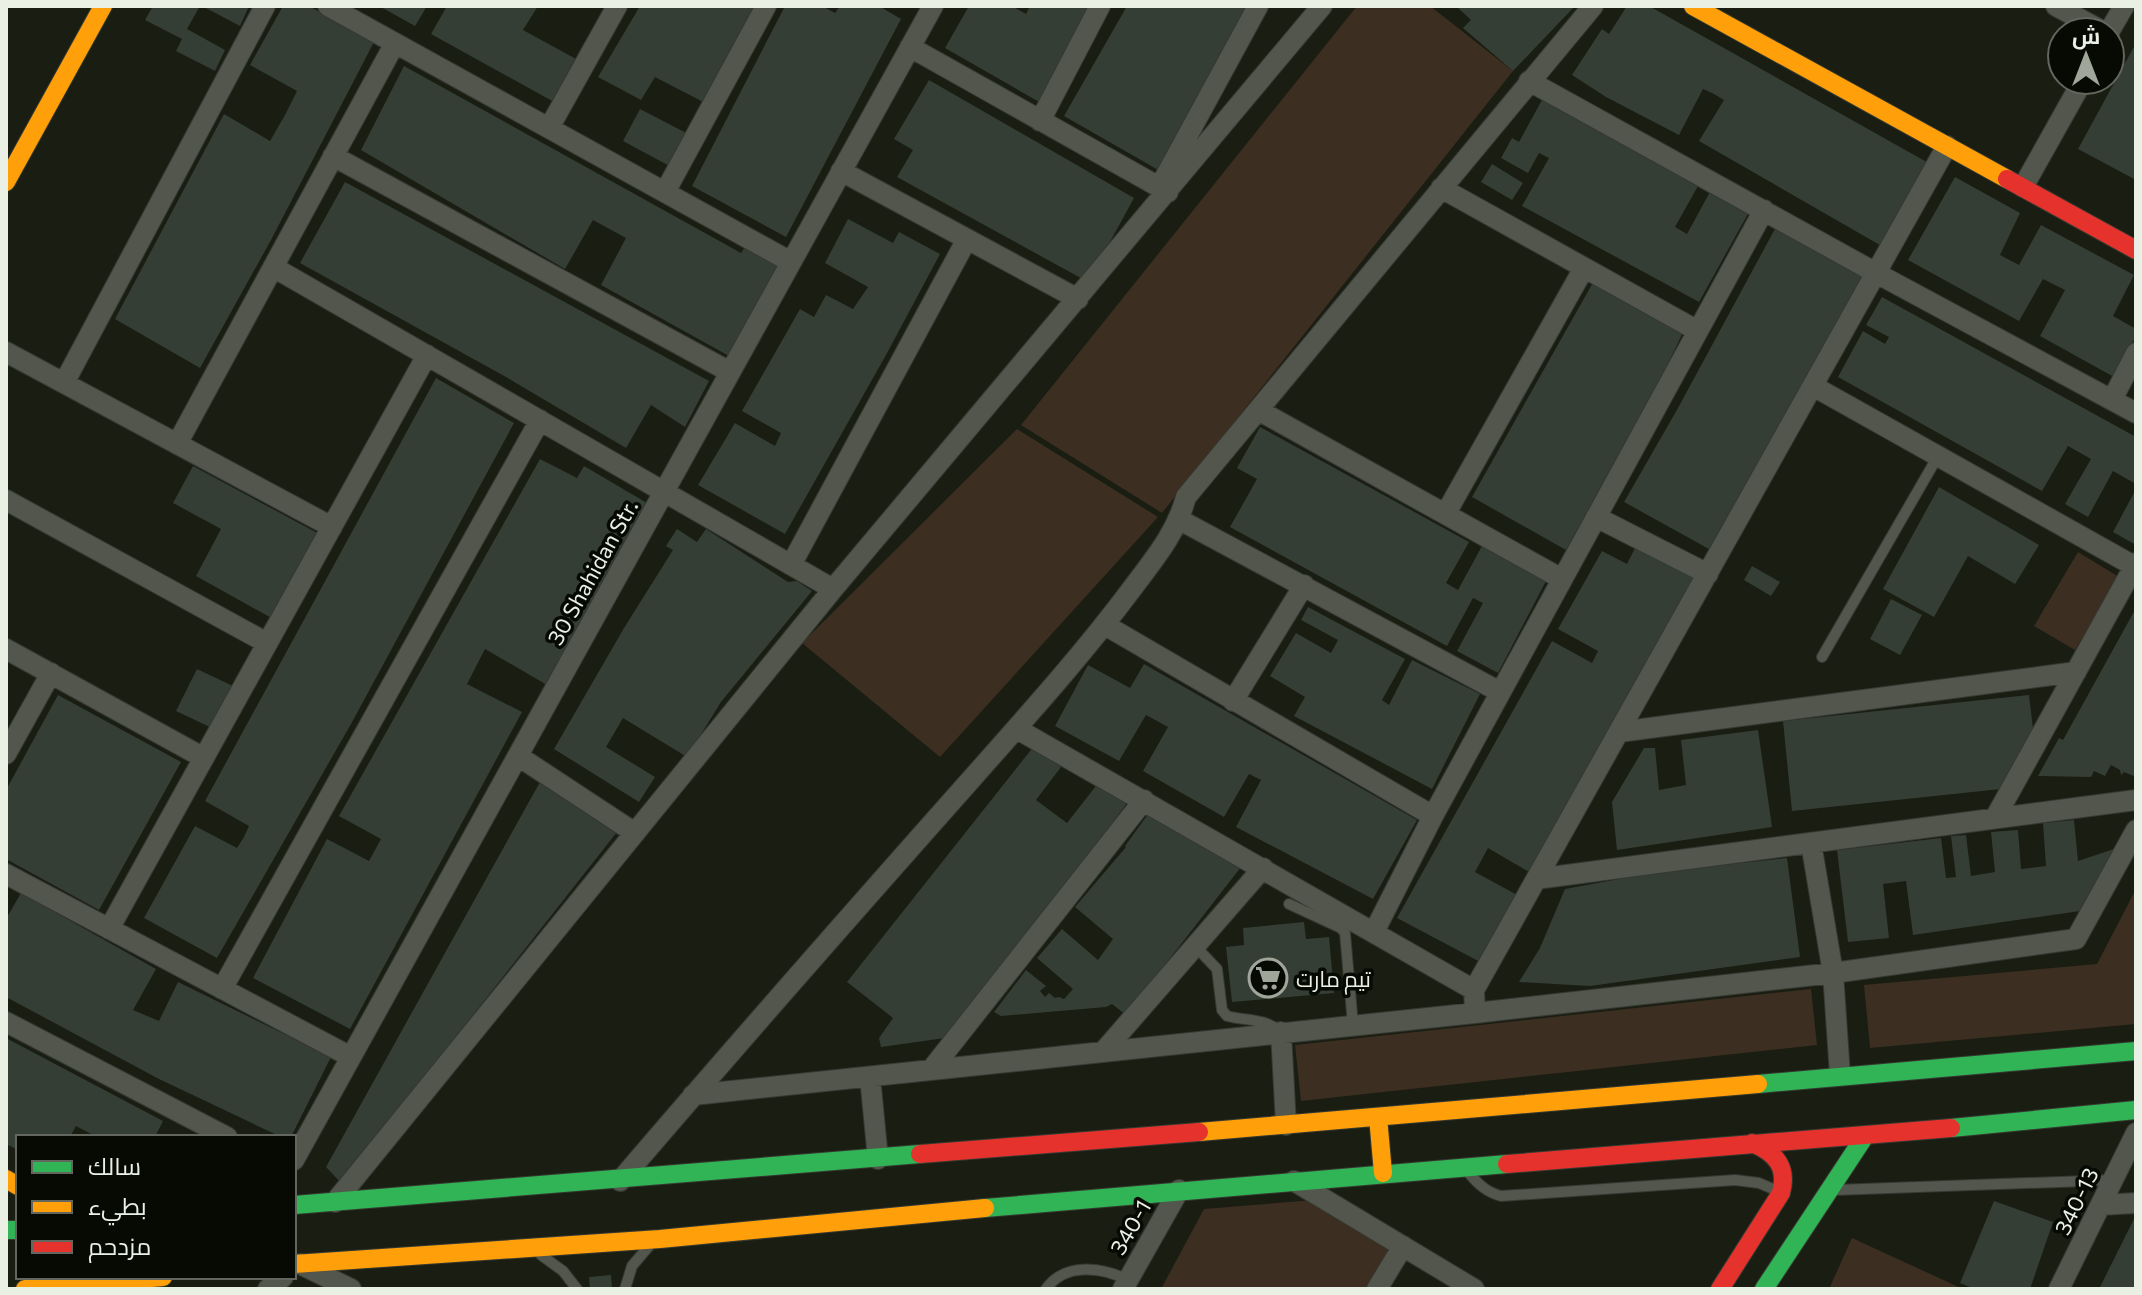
<svg xmlns="http://www.w3.org/2000/svg" width="2142" height="1295" viewBox="0 0 2142 1295" font-family="Commissioner,Cairo,sans-serif">
<rect width="100%" height="100%" fill="#191d12"/>
<path fill="#3c2e20" d="M 1357,6 L 1430,6 L 1513,71 L 1162,513 L 1021,425 Z
M 1017,429 L 1158,517 L 940,757 L 802,643 Z
M 2078,552 L 2119,577 L 2075,650 L 2034,626 Z
M 2136,889 L 2136,1024 L 1870,1048 L 1864,985 L 2097,964 Z
M 1811,989 L 1817,1045 L 1301,1101 L 1295,1045 Z
M 1314,1200 L 1404,1253 L 1382,1289 L 1161,1289 L 1204,1209 Z
M 1852,1238 L 1963,1289 L 1829,1289 Z"/>
<path fill="#353e34" d="M 153,6 L 200,6 L 187,29 L 225,50 L 215,71 L 176,51 L 182,39 L 145,20 Z
M 202,6 L 249,6 L 240,26 Z
M 283,6 L 309,6 L 374,42 L 271,240 L 200,368 L 115,319 L 224,114 L 270,141 L 285,115 L 297,91 L 250,65 Z
M 379,6 L 427,6 L 415,26 Z
M 447,6 L 538,6 L 523,30 L 578,60 L 554,102 L 431,34 Z
M 640,6 L 757,6 L 705,103 L 655,77 L 641,100 L 598,77 Z
M 785,6 L 822,6 L 835,13 L 840,6 L 879,6 L 901,19 L 786,237 L 692,186 Z
M 969,6 L 1012,6 L 1026,14 L 1030,6 L 1093,6 L 1041,103 L 945,48 Z
M 1127,6 L 1250,6 L 1160,171 L 1064,116 Z
M 1456,6 L 1575,6 L 1513,71 L 1463,28 L 1471,20 Z
M 1627,6 L 1649,6 L 1932,165 L 1885,248 L 1699,141 L 1724,100 L 1714,94 L 1703,89 L 1679,135 L 1606,97 L 1572,75 L 1602,29 L 1609,34 Z
M 2136,43 L 2136,180 L 2078,149 Z
M 404,66 L 741,253 L 747,244 L 781,262 L 729,356 L 601,285 L 626,238 L 593,220 L 565,269 L 361,150 Z
M 929,80 L 1134,198 L 1088,282 L 897,177 L 913,150 L 894,139 Z
M 1542,100 L 1698,186 L 1675,227 L 1687,234 L 1711,190 L 1749,212 L 1699,302 L 1522,206 L 1549,158 L 1539,153 L 1528,173 L 1501,158 L 1512,138 L 1519,142 Z
M 640,109 L 692,136 L 675,169 L 623,141 Z
M 1492,164 L 1523,183 L 1512,200 L 1481,182 Z
M 1955,177 L 2020,213 L 2000,255 L 2019,265 L 2041,225 L 2134,275 L 2113,316 L 2136,329 L 2136,336 L 2114,377 L 2040,336 L 2065,290 L 2043,279 L 2019,321 L 1908,260 Z
M 345,182 L 709,381 L 685,427 L 651,405 L 626,448 L 506,377 L 300,263 Z
M 848,219 L 893,243 L 899,232 L 940,254 L 886,355 L 785,534 L 698,485 L 735,423 L 775,446 L 781,433 L 742,411 L 800,309 L 814,317 L 826,295 L 853,309 L 868,287 L 825,263 Z
M 1776,227 L 1867,277 L 1718,554 L 1624,502 L 1678,408 Z
M 1595,279 L 1685,328 L 1667,366 L 1566,550 L 1472,497 Z
M 1882,297 L 2136,437 L 2136,484 L 2113,471 L 2088,517 L 2065,504 L 2091,459 L 2068,446 L 2042,491 L 1838,377 L 1863,331 L 1885,344 L 1889,337 L 1866,325 Z
M 436,378 L 514,423 L 351,724 L 217,958 L 144,918 L 195,826 L 237,848 L 244,837 L 249,826 L 205,801 Z
M 1260,427 L 1469,542 L 1446,583 L 1458,590 L 1482,546 L 1546,581 L 1498,673 L 1457,651 L 1483,603 L 1473,598 L 1447,646 L 1230,527 L 1257,479 L 1237,468 Z
M 540,459 L 577,478 L 584,466 L 647,503 L 547,685 L 485,649 L 467,684 L 522,712 L 350,1029 L 253,978 L 327,839 L 369,861 L 381,839 L 339,816 Z
M 193,466 L 321,535 L 275,620 L 196,576 L 221,529 L 173,503 Z
M 1939,487 L 2039,545 L 2015,584 L 1968,556 L 1934,617 L 1883,589 Z
M 2136,489 L 2136,545 L 2113,532 Z
M 677,529 L 697,542 L 706,529 L 788,582 L 797,581 L 812,591 L 721,702 L 687,757 L 623,718 L 606,747 L 655,777 L 639,802 L 554,749 L 624,628 L 673,550 L 666,546 Z
M 1637,544 L 1701,577 L 1536,876 L 1488,848 L 1475,872 L 1519,896 L 1482,963 L 1397,918 L 1552,641 L 1592,663 L 1598,651 L 1558,629 L 1602,551 L 1627,564 Z
M 1752,566 L 1780,582 L 1771,596 L 1744,580 Z
M 1891,599 L 1922,615 L 1900,655 L 1870,639 Z
M 1308,607 L 1405,659 L 1382,700 L 1389,705 L 1412,660 L 1480,694 L 1432,789 L 1294,716 L 1305,697 L 1270,676 L 1296,633 L 1331,653 L 1338,640 L 1301,620 Z
M 2136,608 L 2136,777 L 2124,772 L 2121,775 L 2120,770 L 2111,765 L 2105,776 L 2094,771 L 2091,777 L 2038,776 L 2059,738 L 2063,740 Z
M 1144,664 L 1417,820 L 1373,899 L 1236,827 L 1261,780 L 1249,774 L 1224,817 L 1143,771 L 1168,727 L 1146,715 L 1119,761 L 1055,726 L 1088,665 L 1130,688 Z
M 197,669 L 233,686 L 212,728 L 176,711 Z
M 58,695 L 181,762 L 99,910 L 6,859 L 6,790 Z
M 2029,695 L 2034,737 L 2001,789 L 1792,811 L 1783,721 Z
M 1758,730 L 1772,827 L 1617,850 L 1612,802 L 1644,748 L 1655,748 L 1659,790 L 1686,785 L 1681,740 Z
M 1034,746 L 1061,767 L 1036,800 L 1067,823 L 1099,782 L 1127,803 L 973,1014 L 945,1038 L 881,1047 L 879,1038 L 893,1018 L 847,982 Z
M 540,782 L 617,832 L 341,1183 L 326,1167 Z
M 1151,810 L 1241,867 L 1126,1015 L 1112,1004 L 1106,1007 L 1001,1016 L 994,1012 L 1026,970 L 1046,986 L 1040,991 L 1045,997 L 1049,993 L 1055,998 L 1059,997 L 1064,999 L 1073,989 L 1037,958 L 1062,929 L 1098,960 L 1113,939 L 1075,907 L 1126,847 L 1125,846 Z
M 2074,820 L 2078,861 L 2126,845 L 2087,910 L 1913,935 L 1906,881 L 1883,884 L 1889,938 L 1848,942 L 1837,850 L 1941,838 L 1946,878 L 1956,877 L 1951,836 L 1966,835 L 1971,876 L 1995,872 L 1991,832 L 2018,830 L 2021,869 L 2046,866 L 2043,823 Z
M 1787,858 L 1800,957 L 1590,986 L 1519,982 L 1540,948 L 1565,889 L 1657,872 Z
M 21,893 L 156,969 L 133,1010 L 159,1021 L 178,982 L 331,1057 L 291,1137 L 281,1137 L 159,1079 L 6,997 L 6,919 Z
M 1304,922 L 1306,939 L 1329,937 L 1334,993 L 1232,1002 L 1226,947 L 1244,945 L 1243,928 Z
M 6,1038 L 163,1121 L 155,1137 L 97,1137 L 76,1126 L 70,1137 L 18,1137 L 18,1150 L 6,1144 Z
M 1994,1201 L 2053,1222 L 2030,1289 L 1975,1289 L 1960,1283 Z
M 2136,1215 L 2136,1289 L 2099,1289 Z
M 611,1275 L 612,1289 L 590,1289 L 589,1277 Z"/>
<g fill="none" stroke-linecap="round" stroke-linejoin="round">
<defs>
<path id="lane" d="M 1822,657 L 1938,456
M 1289,904 L 1341,928 L 1345,933 L 1353,1025
M 1196,947 L 1217,969 L 1222,1010 L 1227,1016 C 1246,1021 1265,1018 1281,1032
M 1468,1172 C 1477,1183 1486,1192 1501,1196 L 1735,1180 L 1759,1183 L 1780,1192
M 1835,1190 L 2113,1180
M 541,1255 L 563,1271 L 577,1289
M 625,1289 L 632,1266 L 649,1246
M 1046,1289 C 1065,1262 1102,1267 1128,1280"/>
<path id="street" d="M 328,6 L 791,262
M 2056,6 L 2104,32
M 2109,32 L 2124,6
M 910,47 L 1168,192
M 1529,81 L 1876,273 L 2136,413
M 1040,121 L 1100,6
M 549,128 L 617,6
M 333,156 L 730,372
M 841,171 L 1078,299
M 2023,187 L 2083,80
M 1159,188 L 1258,6
M 1441,188 L 1698,331
M 665,192 L 766,6
M 273,267 L 833,589
M 6,352 L 332,527
M 64,383 L 265,6
M 1813,386 L 2134,566
M 2112,400 L 2136,353
M 1258,410 L 1562,579
M 177,444 L 395,43
M 6,500 L 267,643
M 1446,513 L 1584,268
M 1596,517 L 1708,574
M 1180,520 L 1500,692
M 791,565 L 967,239
M 1105,625 L 1433,816
M 6,649 L 204,758
M 1233,701 L 1304,585
M 1017,729 L 1474,990
M 1619,732 L 2076,672
M 6,754 L 51,673
M 518,756 L 635,833
M 1995,818 L 2136,563
M 1811,843 L 1833,973 L 1840,1075
M 6,874 L 351,1057
M 1536,879 L 2136,800
M 109,929 L 427,355
M 1374,932 L 1433,816 L 1764,210
M 222,989 L 540,420
M 1475,1013 L 1474,990 L 1947,146
M 6,1022 L 227,1137
M 1281,1032 L 1286,1125
M 1103,1052 L 1263,868
M 931,1070 L 1144,800
M 870,1077 L 878,1159
M 693,1095 L 1475,1013 L 1833,973 L 2076,939 L 2136,830
M 294,1160 L 933,6
M 620,1181 C 737,1044 856,909 975,775 C 1029,714 1083,654 1131,590 C 1154,559 1176,534 1186,497 L 1593,6
M 1294,1181 L 1474,1289
M 335,1202 L 833,589 L 1322,6
M 2101,1205 L 2136,1203
M 300,1264 L 351,1289
M 268,1289 L 283,1277
M 1123,1289 L 1179,1190
M 1377,1289 L 1403,1246
M 2059,1289 L 2136,1133"/>
<path id="fast" d="M 1758,1084 L 2136,1051
M 1951,1128 L 2136,1110
M 294,1205 L 920,1154
M 985,1208 L 1507,1164
M 6,1230 L 18,1230
M 1764,1289 L 1865,1136"/>
<path id="slow" d="M 1693,6 L 2007,179
M 6,182 L 103,6
M 1378,1117 L 1383,1173
M 1199,1132 L 1758,1084
M 6,1179 L 18,1186
M 294,1264 L 660,1239 L 985,1208
M 25,1289 L 163,1277"/>
<path id="jam" d="M 2007,179 L 2136,250
M 920,1154 L 1199,1132
M 1507,1164 L 1951,1128
M 1720,1289 L 1781,1193 C 1788,1167 1776,1153 1752,1143"/>
</defs>
<use href="#lane" stroke="#363931" stroke-width="12"/>
<use href="#street" stroke="#363931" stroke-width="22"/>
<use href="#fast" stroke="#363931" stroke-width="20"/>
<use href="#slow" stroke="#363931" stroke-width="20"/>
<use href="#jam" stroke="#363931" stroke-width="20"/>
<use href="#lane" stroke="#52564d" stroke-width="10"/>
<use href="#street" stroke="#52564d" stroke-width="20"/>
<use href="#fast" stroke="#30b455" stroke-width="18"/>
<use href="#slow" stroke="#ff9f0a" stroke-width="18"/>
<use href="#jam" stroke="#e5322d" stroke-width="18"/>
</g>
<defs>
<symbol id="supermarket-ring" viewBox="-11 -11 22 22"><circle r="9.5" fill="#070a03" stroke="#a1a69a" stroke-width="1.5"/><path d="M-6-5.5h2.5l.6 2H6L4.5 2H-2.5L-4.4-4H-6ZM-1.5 3.2a1.3 1.3 0 1 0 .1 0ZM3 3.2a1.3 1.3 0 1 0 .1 0Z" fill="#a1a69a"/></symbol>
</defs>
<g fill-rule="evenodd">
<use href="#supermarket-ring" x="1246" y="956" width="44" height="44"/>
</g>
<g text-anchor="middle" dominant-baseline="central" stroke-width="7" stroke-linejoin="round" paint-order="stroke">
<g font-size="22" fill="#eaf0e3" stroke="#070a03">
<text transform="translate(592 572) rotate(-61)">30 Shahidan Str.</text>
<text transform="translate(2076 1201) rotate(-64)">340-13</text>
<text transform="translate(1130 1227) rotate(-60)">340-1</text>
</g>
<g font-size="22" fill="#eaf0e3" stroke="#070a03" text-anchor="start">
<text x="1296" y="978">تيم مارت</text>
</g>
</g>
<rect width="2142" height="1295" fill="none" stroke="#eaf0e3" stroke-width="16"/>
<rect x="16" y="1135" width="280" height="144" fill="#070a03" stroke="#62665d" stroke-width="2"/>
<rect x="32" y="1161" width="40" height="12" fill="#30b455" stroke="#62665d" stroke-width="2"/>
<text x="88" y="1175" font-size="24" fill="#eaf0e3">سالك</text>
<rect x="32" y="1201" width="40" height="12" fill="#ff9f0a" stroke="#62665d" stroke-width="2"/>
<text x="88" y="1215" font-size="24" fill="#eaf0e3">بطيء</text>
<rect x="32" y="1241" width="40" height="12" fill="#e5322d" stroke="#62665d" stroke-width="2"/>
<text x="88" y="1255" font-size="24" fill="#eaf0e3">مزدحم</text>
<g transform="translate(2086 56)"><circle r="38" fill="#070a03" stroke="#62665d" stroke-width="2"/>
<path d="M0-6L14 30L0 20L-14 30Z" fill="#a1a69a"/>
<text y="-12" font-size="22" font-weight="bold" text-anchor="middle" fill="#eaf0e3">ش</text>
</g>
</svg>
